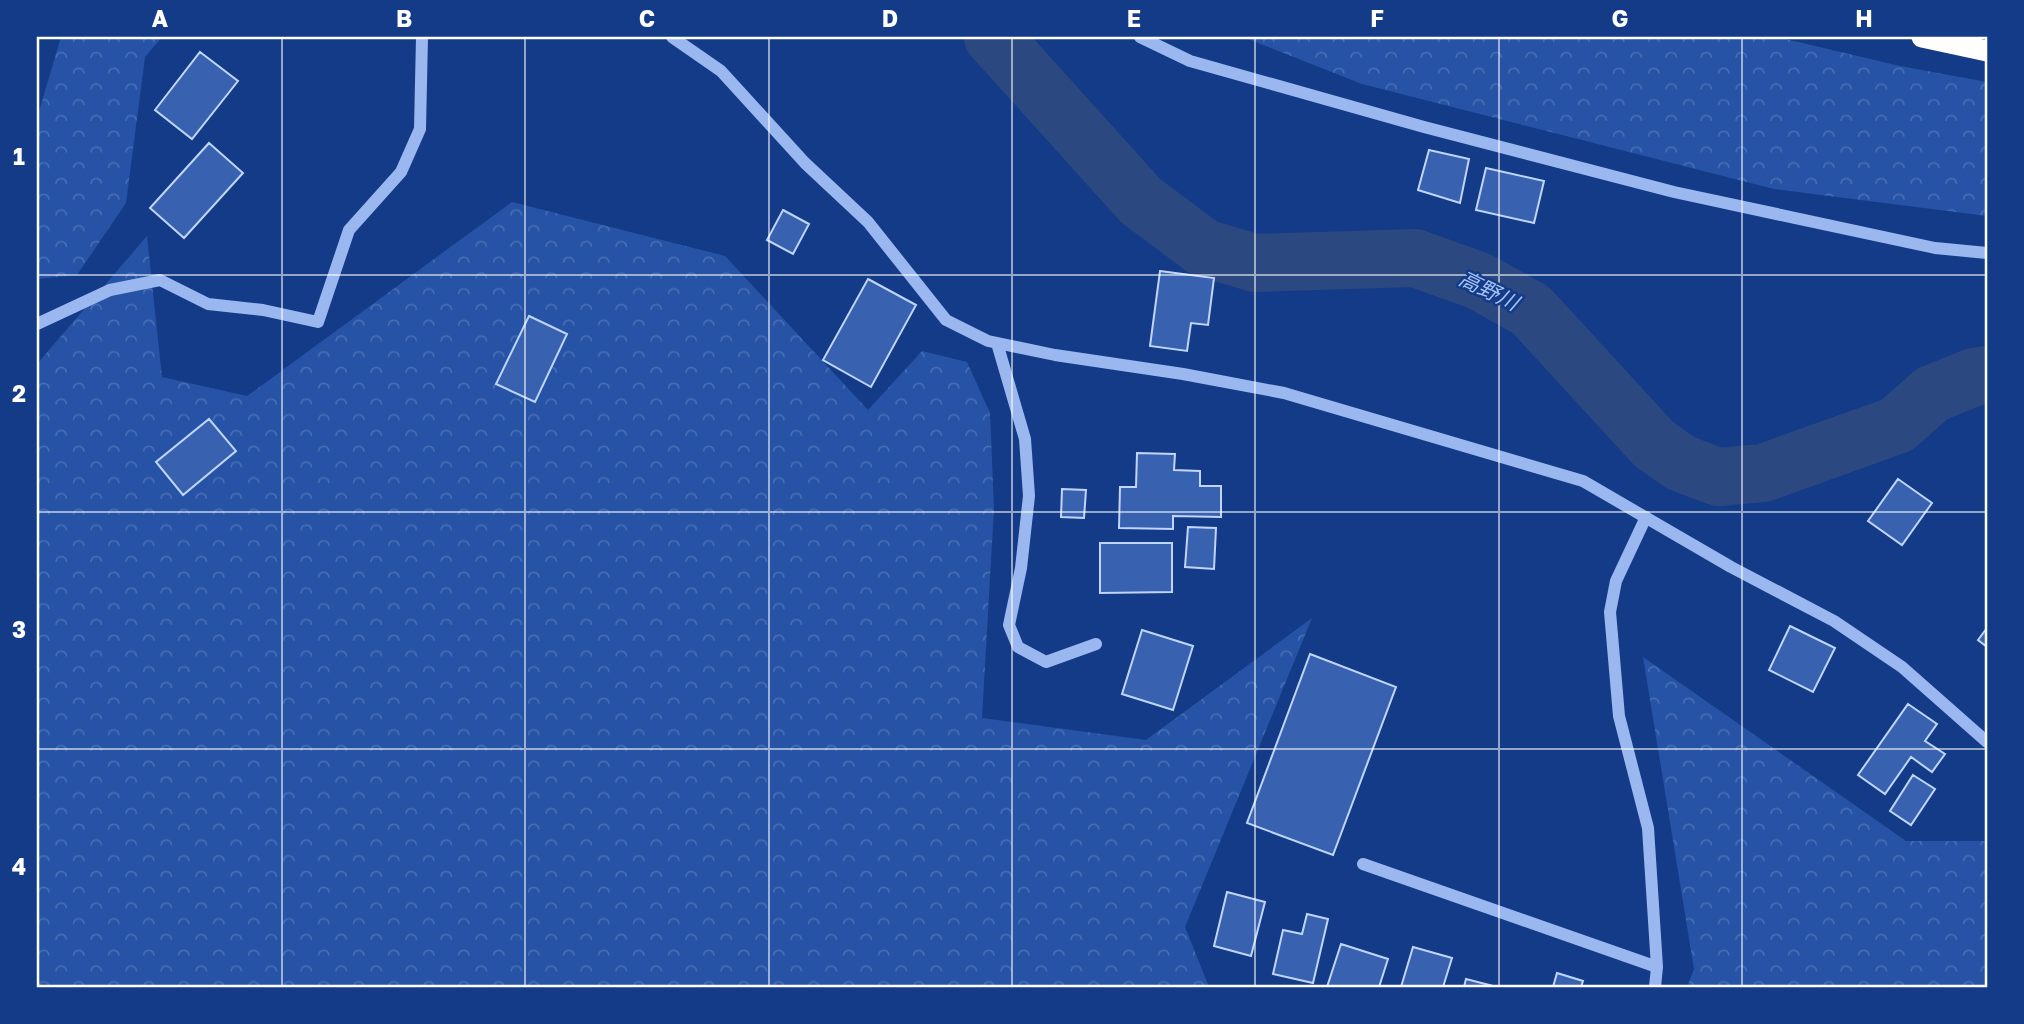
<svg xmlns="http://www.w3.org/2000/svg" width="2024" height="1024" viewBox="0 0 2024 1024" font-family="'Golos Text','Noto Sans JP',sans-serif">
<defs>
<pattern id="forest-crowns" width="20" height="18" patternUnits="userSpaceOnUse" patternTransform="scale(1.75)"><rect width="20" height="18" fill="#2653a6"/><path d="M2 6a3 3 0 1 1 6 0M12 15a3 3 0 1 1 6 0" fill="none" stroke="#476db3"/></pattern>
</defs>
<rect width="100%" height="100%" fill="#143b87"/>
<path fill="url(#forest-crowns)" d="M 61,37 L 162,37 L 145,57 L 126,203 L 77,275 L 37,279 L 37,118 Z
M 1243,37 L 1777,37 L 1900,66 L 1987,82 L 1987,216 L 1774,189 L 1362,84 Z
M 512,202 L 725,256 L 868,410 L 922,351 L 967,362 L 990,413 L 994,508 L 982,718 L 1146,740 L 1312,618 L 1185,927 L 1209,987 L 37,987 L 37,364 L 147,236 L 162,377 L 247,396 Z
M 1643,657 L 1906,841 L 1987,841 L 1987,987 L 1687,987 L 1694,969 Z"/>
<g fill="none" stroke-linecap="round" stroke-linejoin="round">
<path stroke="#2b4881" stroke-width="58" d="M 993,37 L 1141,201 L 1204,248 L 1255,263 L 1415,258 L 1479,281 L 1531,310 L 1654,444 L 1681,463 L 1718,477 L 1763,473 L 1897,425 L 1932,394 L 1974,377 L 1987,375"/>
</g>
<path fill="#3862b0" stroke="#c0d5fb" stroke-width="2" d="M 200,52 L 238,81 L 192,139 L 155,110 Z
M 209,143 L 243,173 L 184,238 L 150,208 Z
M 1429,150 L 1469,159 L 1460,203 L 1418,190 Z
M 1486,168 L 1544,181 L 1534,223 L 1476,210 Z
M 783,210 L 809,224 L 793,254 L 767,240 Z
M 1160,271 L 1214,278 L 1208,325 L 1191,323 L 1187,351 L 1150,346 Z
M 868,279 L 916,305 L 871,387 L 823,360 Z
M 529,316 L 567,334 L 535,402 L 496,384 Z
M 209,419 L 236,451 L 183,495 L 156,462 Z
M 1137,453 L 1175,454 L 1174,470 L 1200,471 L 1200,486 L 1221,486 L 1221,517 L 1173,516 L 1173,529 L 1119,528 L 1120,487 L 1136,487 Z
M 1898,479 L 1932,503 L 1902,545 L 1868,521 Z
M 1062,489 L 1086,490 L 1084,518 L 1061,517 Z
M 1188,527 L 1216,528 L 1214,569 L 1185,567 Z
M 1100,543 L 1172,543 L 1172,592 L 1100,593 Z
M 1790,626 L 1835,648 L 1813,692 L 1769,670 Z
M 1987,628 L 1987,647 L 1978,640 Z
M 1142,630 L 1193,646 L 1173,710 L 1122,694 Z
M 1310,654 L 1396,687 L 1333,855 L 1247,823 Z
M 1908,704 L 1937,724 L 1925,741 L 1945,754 L 1932,772 L 1911,757 L 1885,794 L 1858,775 Z
M 1913,775 L 1935,789 L 1911,825 L 1890,811 Z
M 1227,892 L 1265,902 L 1251,956 L 1214,946 Z
M 1307,914 L 1328,919 L 1313,983 L 1273,974 L 1283,930 L 1302,934 Z
M 1341,944 L 1388,959 L 1379,987 L 1327,987 Z
M 1413,947 L 1452,958 L 1443,987 L 1401,987 Z
M 1557,973 L 1583,981 L 1581,987 L 1553,987 Z
M 1466,979 L 1497,987 L 1464,987 Z"/>
<g fill="none" stroke-linecap="round" stroke-linejoin="round">
<path stroke="#9ab8ef" stroke-width="12" d="M 672,37 L 721,71 L 805,163 L 868,222 L 946,320 L 988,341 L 1055,355 L 1183,374 L 1284,393 L 1583,481 L 1731,567 L 1834,621 L 1902,667 L 1987,742
M 1140,37 L 1190,61 L 1424,127 L 1674,192 L 1935,248 L 1987,253
M 37,324 L 110,290 L 160,280 L 208,304 L 263,310 L 318,322 L 349,230 L 401,172 L 420,129 L 422,37
M 997,343 L 1025,439 L 1029,496 L 1021,568 L 1009,625 L 1018,647 L 1046,662 L 1096,644
M 1646,517 L 1616,581 L 1610,612 L 1619,716 L 1648,828 L 1657,967 L 1655,987
M 1363,864 L 1657,967"/>
<path stroke="#fff" stroke-width="21" d="M 1922,37 L 1987,51"/>
</g>
<path fill="none" stroke="#fff" stroke-width="2" stroke-opacity="0.55" d="M 282,37 L 282,987M 525,37 L 525,987M 769,37 L 769,987M 1012,37 L 1012,987M 1255,37 L 1255,987M 1499,37 L 1499,987M 1742,37 L 1742,987M 37,275 L 1987,275M 37,512 L 1987,512M 37,749 L 1987,749"/>
<g text-anchor="middle" dominant-baseline="central" stroke-width="5" stroke-linejoin="round" paint-order="stroke">
<g font-size="21" font-style="italic" fill="#a5c2f6" stroke="#143b87">
<text transform="translate(1489 290) rotate(26)">高野川</text>
</g>
</g>
<rect width="2024" height="1024" fill="none" stroke="#143b87" stroke-width="77"/>
<rect x="38" y="38" width="1948" height="948" fill="none" stroke="#fff" stroke-width="2.5"/>
<g font-size="23" text-anchor="middle" font-weight="bold" fill="#fff">
<text x="160" y="27">A</text>
<text x="404" y="27">B</text>
<text x="647" y="27">C</text>
<text x="890" y="27">D</text>
<text x="1134" y="27">E</text>
<text x="1377" y="27">F</text>
<text x="1620" y="27">G</text>
<text x="1864" y="27">H</text>
<text x="19" y="165">1</text>
<text x="19" y="402">2</text>
<text x="19" y="638">3</text>
<text x="19" y="875">4</text>
</g>
</svg>
